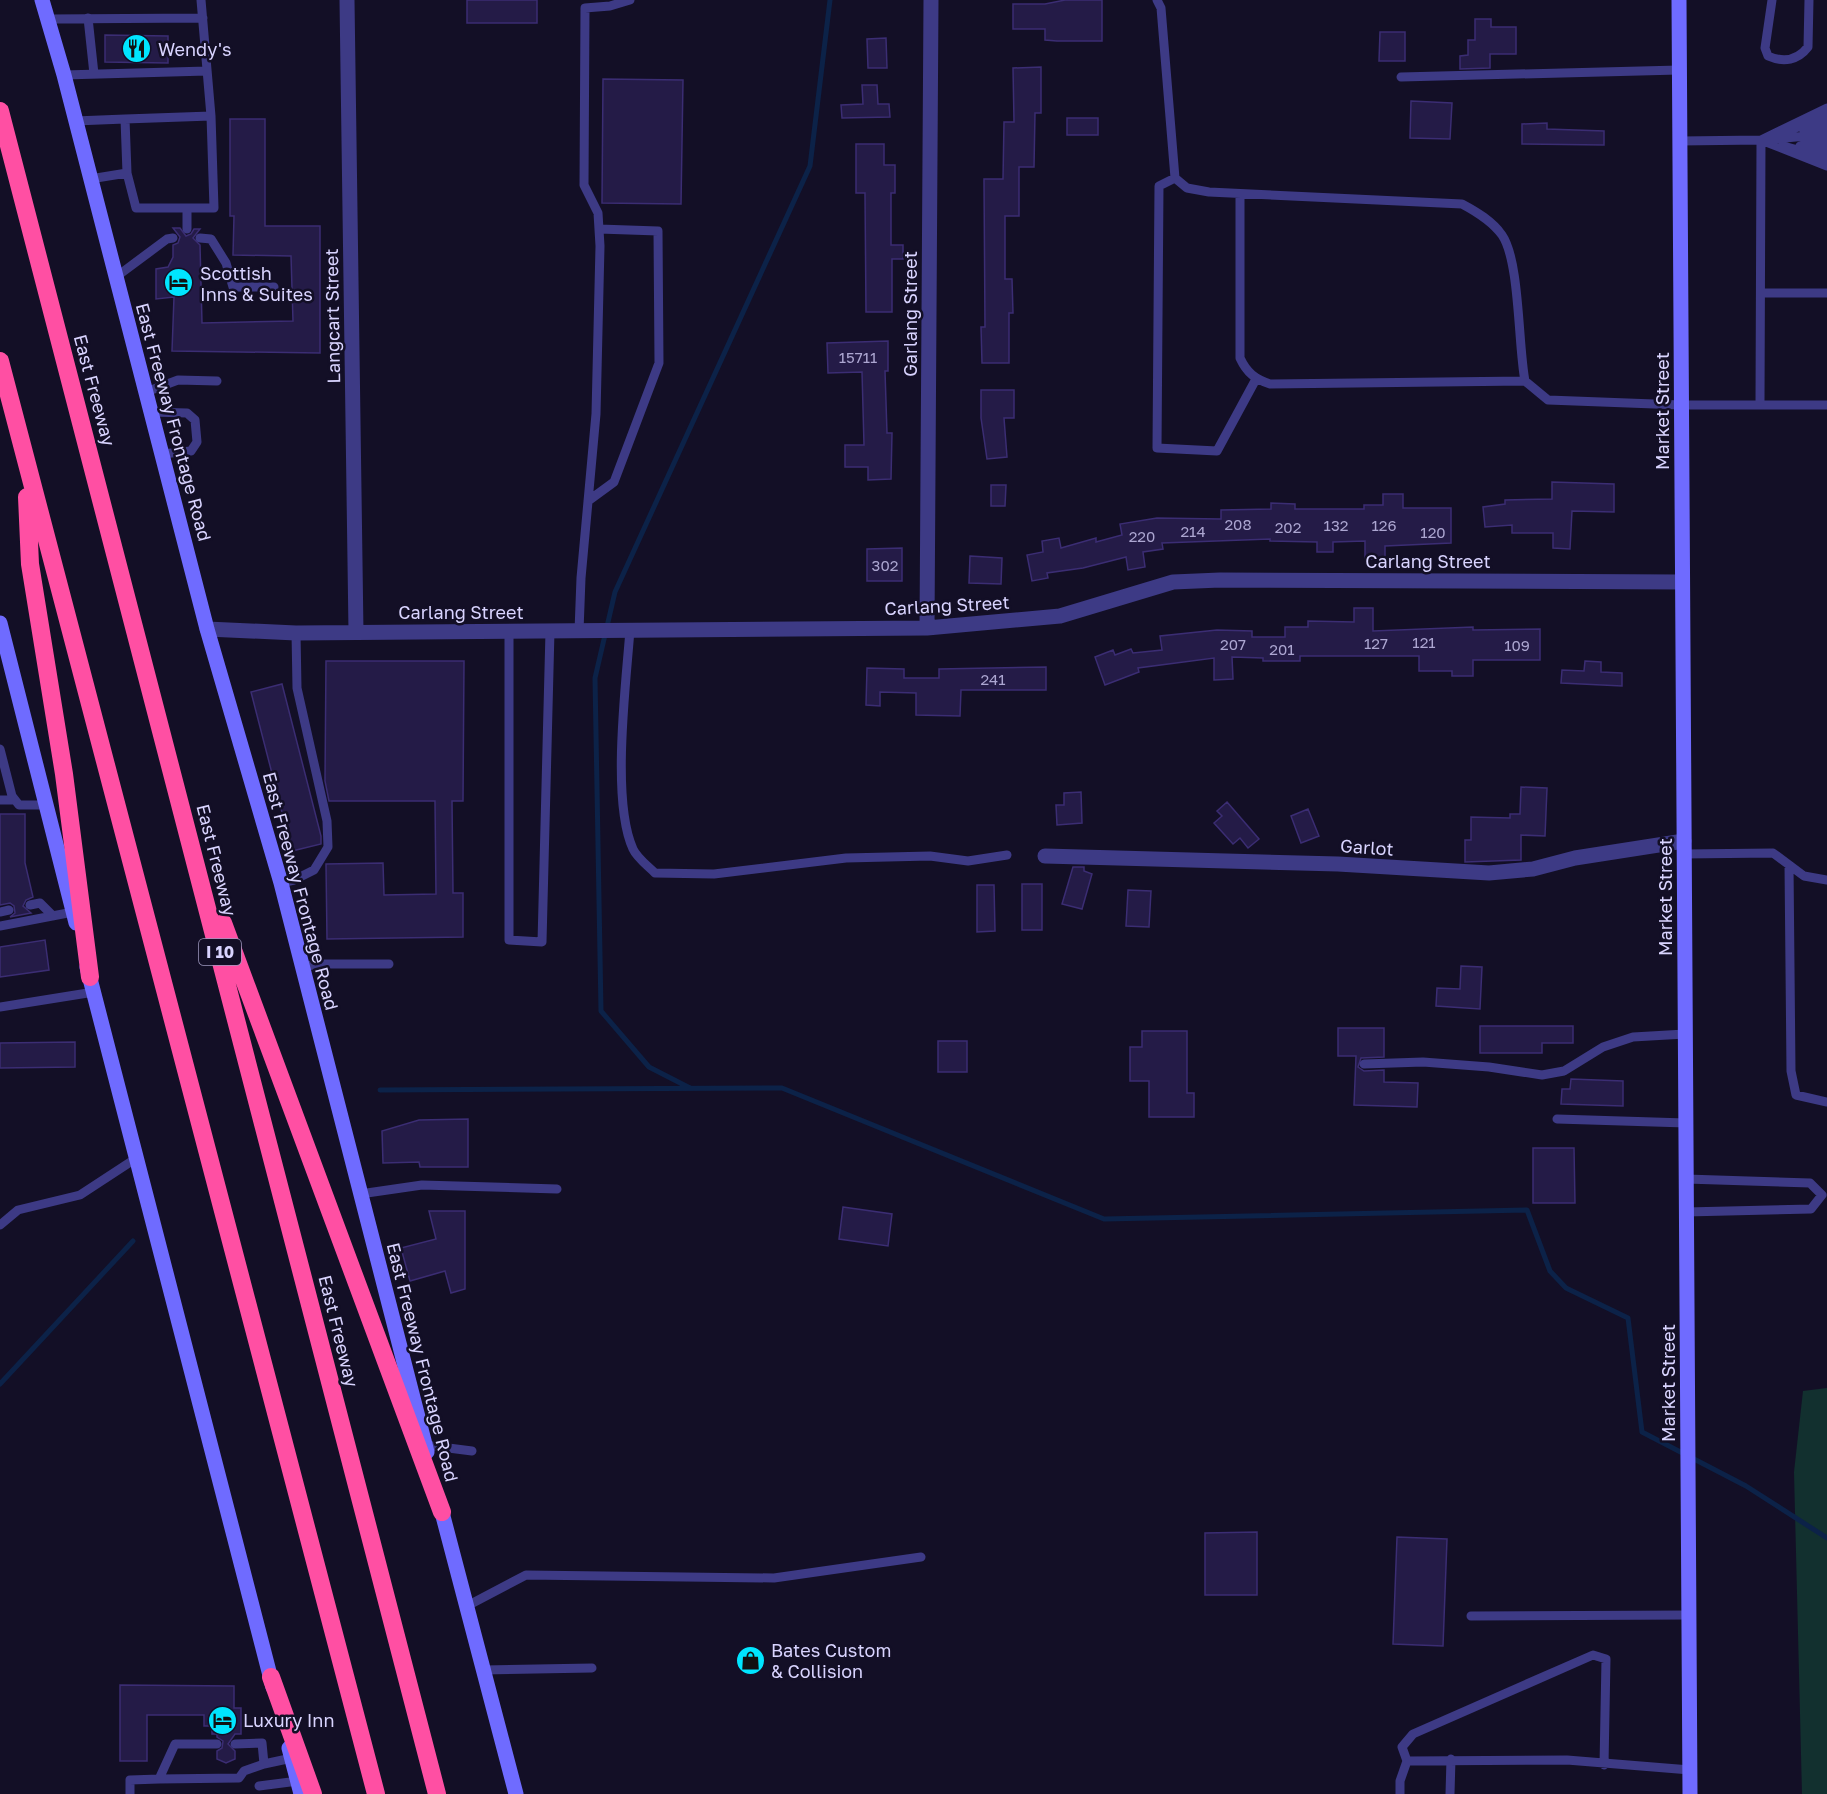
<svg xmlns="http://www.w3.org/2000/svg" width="1827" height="1794" viewBox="0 0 1827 1794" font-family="'Golos Text',sans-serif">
<rect width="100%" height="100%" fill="#130f26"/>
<path fill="#12302f" d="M 1827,1388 L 1827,1794 L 1802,1794 L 1794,1472 L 1803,1391 Z"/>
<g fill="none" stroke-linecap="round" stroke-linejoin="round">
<path stroke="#0c2248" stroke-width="5" d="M 690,1088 L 649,1067 L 601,1011 L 595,678 L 615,592 L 810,166 L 830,0
M 380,1090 L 782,1088 L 1104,1219 L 1527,1210 L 1550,1271 L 1566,1288 L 1628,1318 L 1642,1432 L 1746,1486 L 1827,1538
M 0,1384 L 133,1241"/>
</g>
<path fill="#241b47" stroke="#3b2d73" stroke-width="1.5" d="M 467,0 L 537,0 L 537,23 L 467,23 Z
M 1065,0 L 1102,0 L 1102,41 L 1057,41 L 1045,40 L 1045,29 L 1013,29 L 1013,4 L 1045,4 Z
M 1475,19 L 1491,19 L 1491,27 L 1516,27 L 1516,54 L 1490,54 L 1490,68 L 1460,69 L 1460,56 L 1468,55 L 1468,40 L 1475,40 Z
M 1380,32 L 1405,32 L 1405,61 L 1379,61 Z
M 105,35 L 168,36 L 168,63 L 105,62 Z
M 886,38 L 887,68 L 868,68 L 867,39 Z
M 1041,67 L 1041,113 L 1035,113 L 1034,167 L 1019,167 L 1019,216 L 1005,216 L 1005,279 L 1012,279 L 1013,313 L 1009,313 L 1009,363 L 982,363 L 981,327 L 985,327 L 984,179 L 1003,179 L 1004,122 L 1014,122 L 1013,68 Z
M 603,79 L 683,80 L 681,204 L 602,203 Z
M 862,85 L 877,85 L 878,104 L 889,104 L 890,117 L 842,118 L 841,105 L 863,104 Z
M 1411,101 L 1452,103 L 1450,139 L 1410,138 Z
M 1067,118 L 1098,118 L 1098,135 L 1067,135 Z
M 230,119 L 265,119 L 265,226 L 320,226 L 320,353 L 172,351 L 174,297 L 156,299 L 156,269 L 168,267 L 173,257 L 173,245 L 178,243 L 180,237 L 173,228 L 180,228 L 186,236 L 191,234 L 194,229 L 200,229 L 193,238 L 200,245 L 202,323 L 293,321 L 291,256 L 233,255 L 234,216 L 230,216 Z
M 1547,123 L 1547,129 L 1604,131 L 1604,145 L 1522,144 L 1522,124 Z
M 856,144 L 884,144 L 884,165 L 895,165 L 895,193 L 891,193 L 891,245 L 903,245 L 903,259 L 892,259 L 892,312 L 866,312 L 865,193 L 856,193 Z
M 888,341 L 888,371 L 885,371 L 887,433 L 892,433 L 891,479 L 868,480 L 868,467 L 845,467 L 845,445 L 864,445 L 862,372 L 828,373 L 827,343 Z
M 981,390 L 1014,390 L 1014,418 L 1004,418 L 1007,457 L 987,459 L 981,418 Z
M 1552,482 L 1614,484 L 1614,512 L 1572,511 L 1570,549 L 1553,548 L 1553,533 L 1512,533 L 1512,525 L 1485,527 L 1483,507 L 1505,504 L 1505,500 L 1552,499 Z
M 991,485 L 1006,485 L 1005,506 L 991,506 Z
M 1383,494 L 1403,494 L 1403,508 L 1451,508 L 1451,543 L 1385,546 L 1385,559 L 1365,559 L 1365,541 L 1333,542 L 1333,552 L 1317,552 L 1317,542 L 1270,541 L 1270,539 L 1162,543 L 1163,549 L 1143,552 L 1145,567 L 1128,570 L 1126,557 L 1083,568 L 1047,573 L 1048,578 L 1032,581 L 1027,555 L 1043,552 L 1042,541 L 1059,538 L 1061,548 L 1096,538 L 1096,542 L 1122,535 L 1120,524 L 1157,518 L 1221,519 L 1221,510 L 1271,509 L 1271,503 L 1295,504 L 1295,509 L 1364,509 L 1364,505 L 1383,505 Z
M 902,548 L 902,581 L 867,581 L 867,549 Z
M 970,556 L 1002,558 L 1001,584 L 969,583 Z
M 1354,608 L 1373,608 L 1373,631 L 1473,627 L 1473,630 L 1540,629 L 1540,660 L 1473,660 L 1473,676 L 1452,676 L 1452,671 L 1419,671 L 1419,656 L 1300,656 L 1300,661 L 1263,661 L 1263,658 L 1232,657 L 1233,679 L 1214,680 L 1214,658 L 1138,668 L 1139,672 L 1105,685 L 1095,657 L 1113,650 L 1115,655 L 1131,649 L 1133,653 L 1162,650 L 1160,636 L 1217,630 L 1252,631 L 1252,637 L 1285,637 L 1285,627 L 1308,627 L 1308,621 L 1354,622 Z
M 326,661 L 464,661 L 463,801 L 452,801 L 453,893 L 463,893 L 463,937 L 327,939 L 326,864 L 383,863 L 384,895 L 436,894 L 435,801 L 329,801 L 325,781 Z
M 1585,661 L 1601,662 L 1601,672 L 1622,673 L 1622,686 L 1561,683 L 1562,670 L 1584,671 Z
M 1046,667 L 1046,690 L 961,690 L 960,716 L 916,715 L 916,693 L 880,692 L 880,706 L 866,705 L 867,668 L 904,669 L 904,678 L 939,678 L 939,669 Z
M 282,684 L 321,836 L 321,844 L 292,851 L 251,692 Z
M 1521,787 L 1547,788 L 1545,836 L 1521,835 L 1521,860 L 1465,862 L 1465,840 L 1471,840 L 1471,817 L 1510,818 L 1510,814 L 1520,814 Z
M 1081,792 L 1082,823 L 1057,825 L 1056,805 L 1064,805 L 1064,793 Z
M 1227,802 L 1259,839 L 1248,848 L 1240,838 L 1233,844 L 1214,823 L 1222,816 L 1217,811 Z
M 1308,809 L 1319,836 L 1301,843 L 1291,816 Z
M 0,814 L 25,814 L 25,863 L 33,897 L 26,900 L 23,906 L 31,913 L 10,917 L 15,913 L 14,906 L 10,903 L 0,905 Z
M 1073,867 L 1084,867 L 1084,871 L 1092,874 L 1082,909 L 1062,904 Z
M 1022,884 L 1042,884 L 1042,930 L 1022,930 Z
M 977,885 L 994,885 L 995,931 L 977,932 Z
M 1128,890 L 1151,891 L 1149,927 L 1126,926 Z
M 45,940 L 49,970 L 0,977 L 0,947 Z
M 1461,966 L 1482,967 L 1480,1009 L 1436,1006 L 1437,988 L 1460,989 Z
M 1480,1026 L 1573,1026 L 1573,1043 L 1542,1043 L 1542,1053 L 1480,1053 Z
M 1338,1028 L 1384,1028 L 1384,1057 L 1361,1058 L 1358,1067 L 1364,1071 L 1384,1070 L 1384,1082 L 1418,1083 L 1417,1107 L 1354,1105 L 1356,1056 L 1338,1056 Z
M 1142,1031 L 1187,1031 L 1187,1093 L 1194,1093 L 1194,1117 L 1149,1117 L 1149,1081 L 1130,1081 L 1130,1047 L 1142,1047 Z
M 938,1041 L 967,1041 L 967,1072 L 938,1072 Z
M 75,1042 L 75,1067 L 0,1068 L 0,1043 Z
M 1571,1079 L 1623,1081 L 1623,1106 L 1561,1104 L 1562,1089 L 1570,1089 Z
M 468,1119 L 468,1167 L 420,1167 L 419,1162 L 383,1163 L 382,1131 L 419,1120 Z
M 1533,1148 L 1574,1148 L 1575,1203 L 1533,1203 Z
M 843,1207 L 892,1214 L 888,1246 L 839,1239 Z
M 429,1211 L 465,1211 L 465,1289 L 451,1293 L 445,1271 L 410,1281 L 401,1248 L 436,1239 Z
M 1257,1532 L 1257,1595 L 1205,1595 L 1205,1533 Z
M 1397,1537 L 1447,1539 L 1443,1646 L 1393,1644 Z
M 120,1685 L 234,1686 L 234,1708 L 241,1708 L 241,1734 L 235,1734 L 228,1744 L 235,1751 L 235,1759 L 226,1763 L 217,1759 L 217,1751 L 222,1748 L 223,1741 L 217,1737 L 217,1734 L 212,1734 L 212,1726 L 204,1726 L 204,1715 L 147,1715 L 147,1761 L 120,1761 Z"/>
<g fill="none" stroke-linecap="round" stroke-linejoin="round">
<path stroke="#3d3a85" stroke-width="9" d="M 1157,0 L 1161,8 L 1175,178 L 1187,188 L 1209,192 L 1462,204 C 1477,212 1492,221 1502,235 C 1520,261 1518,345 1525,381 L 1548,400 L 1681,405 L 1827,405
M 1772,0 L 1765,48 L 1768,56 C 1784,63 1798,60 1808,47 L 1809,0
M 88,18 L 94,74
M 48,19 L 203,18
M 64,75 L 207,71
M 1401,77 L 1679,70
M 1827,108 L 1761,140 L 1827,117
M 125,119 L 211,116
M 75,121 L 125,119 L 127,173
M 1804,131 L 1827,125
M 1776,139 L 1827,134
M 1680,141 L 1761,140 L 1760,404
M 1805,141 L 1827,141
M 1800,146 L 1827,149
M 1827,158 L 1761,140 L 1827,166
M 1175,178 L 1159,186 L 1157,448 L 1217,451 L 1256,379
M 90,179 L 127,173 L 136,208 L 214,208 L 211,116 L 201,0
M 1240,194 L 1240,358 C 1247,373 1255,379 1270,384 L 1525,381
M 187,229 L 187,208
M 200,238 L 211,239 L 226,263 L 233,287 L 274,287
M 116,277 L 167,239 L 173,238
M 1761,293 L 1827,293
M 146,392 L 178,380 L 217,381
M 151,412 L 187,413 L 195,420 L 197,442 L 191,451 L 162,454
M 588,501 L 614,482 L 659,363 L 658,231 L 599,229
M 630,630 C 626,684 611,801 633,849 C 637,858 648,866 655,873 L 714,874 L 846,858 L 930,856 L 968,861 L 1007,855
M 509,631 L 509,940 L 542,942 L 550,631
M 579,631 L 581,578 L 596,414 L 600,246 L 598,213 L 584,185 L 585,8 L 610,6 L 630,0
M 0,749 L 12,796 L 19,805 L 46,805
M 0,800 L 15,800
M 1684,854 L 1773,853 L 1804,876 L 1827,880
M 1789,865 L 1791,1071 L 1796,1095 L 1827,1102
M 281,883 L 294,880 L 314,870 L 328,847 L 327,821 L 297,688 L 296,633
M 30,905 L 40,903 L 53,916
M 0,912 L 9,910
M 0,926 L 73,912
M 302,967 L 318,964 L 389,964
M 0,1007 L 94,992
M 1364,1064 L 1423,1062 L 1489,1067 L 1542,1075 L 1564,1071 L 1603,1047 L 1633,1037 L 1685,1034
M 1557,1119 L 1686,1123
M 1686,1179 L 1810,1183 L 1822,1195 L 1811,1209 L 1686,1212
M 360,1194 L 422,1185 L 557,1189
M 0,1225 L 18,1210 L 80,1195 L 135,1159
M 425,1445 L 472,1451
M 467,1606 L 526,1575 L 774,1578 L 921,1557
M 1471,1616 L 1689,1615
M 483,1670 L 592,1668
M 235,1744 L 262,1743 L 264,1764 L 292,1758
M 1407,1761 L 1402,1747 L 1413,1734 L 1593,1655 L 1606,1659 L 1604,1765
M 1407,1761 L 1567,1760 L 1690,1770
M 159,1779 L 239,1778 L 244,1771 L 264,1764
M 259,1786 L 298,1781
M 130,1794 L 130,1780 L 159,1779 L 175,1744 L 217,1744
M 1400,1794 L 1400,1781 L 1407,1761
M 1450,1794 L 1451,1759"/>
<path stroke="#3d3a85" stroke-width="15" d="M 347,0 L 356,632
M 927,628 L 931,0
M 207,629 L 296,633 L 927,628 L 1060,616 L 1173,582 L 1220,580 L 1682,582
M 1045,856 L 1338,864 L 1489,873 L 1533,869 L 1575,858 L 1684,841"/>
<path stroke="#6f6bff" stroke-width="15" d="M 42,0 L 64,75 L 207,629 L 281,883 L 427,1452
M 1679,0 L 1690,1794
M 0,623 L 76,923
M 87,967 L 273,1687
M 439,1501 L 516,1794
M 289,1748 L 301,1794"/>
<path stroke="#ff4fa3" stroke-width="18" d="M 0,111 L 437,1794
M 0,361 L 376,1794
M 27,497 L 30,564 L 64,774 L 90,977
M 223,923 L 442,1512
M 271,1677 L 313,1794"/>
</g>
<defs>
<symbol id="restaurant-disc" viewBox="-11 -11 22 22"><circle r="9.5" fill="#00e5ff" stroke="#130f26"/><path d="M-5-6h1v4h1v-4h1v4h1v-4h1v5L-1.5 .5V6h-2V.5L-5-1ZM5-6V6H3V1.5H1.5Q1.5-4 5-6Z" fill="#111"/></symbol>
<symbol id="hotel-disc" viewBox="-11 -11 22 22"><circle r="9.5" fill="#00e5ff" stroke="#130f26"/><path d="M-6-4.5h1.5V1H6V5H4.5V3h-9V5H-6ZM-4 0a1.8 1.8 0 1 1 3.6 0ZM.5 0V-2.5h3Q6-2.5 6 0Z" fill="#111"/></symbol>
<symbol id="shop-disc" viewBox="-11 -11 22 22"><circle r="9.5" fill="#00e5ff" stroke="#130f26"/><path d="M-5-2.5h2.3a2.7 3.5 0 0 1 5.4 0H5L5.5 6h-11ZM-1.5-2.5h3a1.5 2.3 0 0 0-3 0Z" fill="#111"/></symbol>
</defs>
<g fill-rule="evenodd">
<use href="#restaurant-disc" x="120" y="32" width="33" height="33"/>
<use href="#hotel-disc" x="162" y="266" width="33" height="33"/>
<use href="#shop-disc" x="734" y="1644" width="33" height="33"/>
<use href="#hotel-disc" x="206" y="1704" width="33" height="33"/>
</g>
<g text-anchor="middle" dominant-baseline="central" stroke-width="5" stroke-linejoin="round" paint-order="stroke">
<g font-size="15" fill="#aca6d1">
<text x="858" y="357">15711</text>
<text x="1238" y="524">208</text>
<text x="1336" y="525">132</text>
<text x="1384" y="525">126</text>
<text x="1288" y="527">202</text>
<text x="1193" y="531">214</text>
<text x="1433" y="532">120</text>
<text x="1142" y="536">220</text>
<text x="885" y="565">302</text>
<text x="1424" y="642">121</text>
<text x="1376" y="643">127</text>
<text x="1233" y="644">207</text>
<text x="1517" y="645">109</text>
<text x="1282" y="649">201</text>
<text x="993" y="679">241</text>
</g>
<rect fill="#130f26" stroke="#9e99be" stroke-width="1.5" x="199" y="939" width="42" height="26" rx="4.5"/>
<g font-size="16" font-weight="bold" fill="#d9d4ff">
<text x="220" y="952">I 10</text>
</g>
<g font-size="18" fill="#d9d4ff" stroke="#130f26" text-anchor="start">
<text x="158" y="49">Wendy's</text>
<text x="200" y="273">Scottish<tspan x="200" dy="21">Inns &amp; Suites</tspan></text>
<text x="771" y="1650">Bates Custom<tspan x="771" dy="21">&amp; Collision</tspan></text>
<text x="243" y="1720">Luxury Inn</text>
</g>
<g font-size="18" fill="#d9d4ff" stroke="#130f26">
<text transform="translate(910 314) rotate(-90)">Garlang Street</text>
<text transform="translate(332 316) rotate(-91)">Langcart Street</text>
<text transform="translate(95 390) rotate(75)">East Freeway</text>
<text transform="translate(1662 411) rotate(-90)">Market Street</text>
<text transform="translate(174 422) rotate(75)">East Freeway Frontage Road</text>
<text x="1428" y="561">Carlang Street</text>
<text transform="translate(947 605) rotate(-3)">Carlang Street</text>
<text x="461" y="612">Carlang Street</text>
<text transform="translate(1367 847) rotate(4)">Garlot</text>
<text transform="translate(217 860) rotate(76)">East Freeway</text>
<text transform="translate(301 891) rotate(75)">East Freeway Frontage Road</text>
<text transform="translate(1665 897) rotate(-90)">Market Street</text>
<text transform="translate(339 1331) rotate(76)">East Freeway</text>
<text transform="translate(423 1362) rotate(76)">East Freeway Frontage Road</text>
<text transform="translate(1668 1383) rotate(-90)">Market Street</text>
</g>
</g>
</svg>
